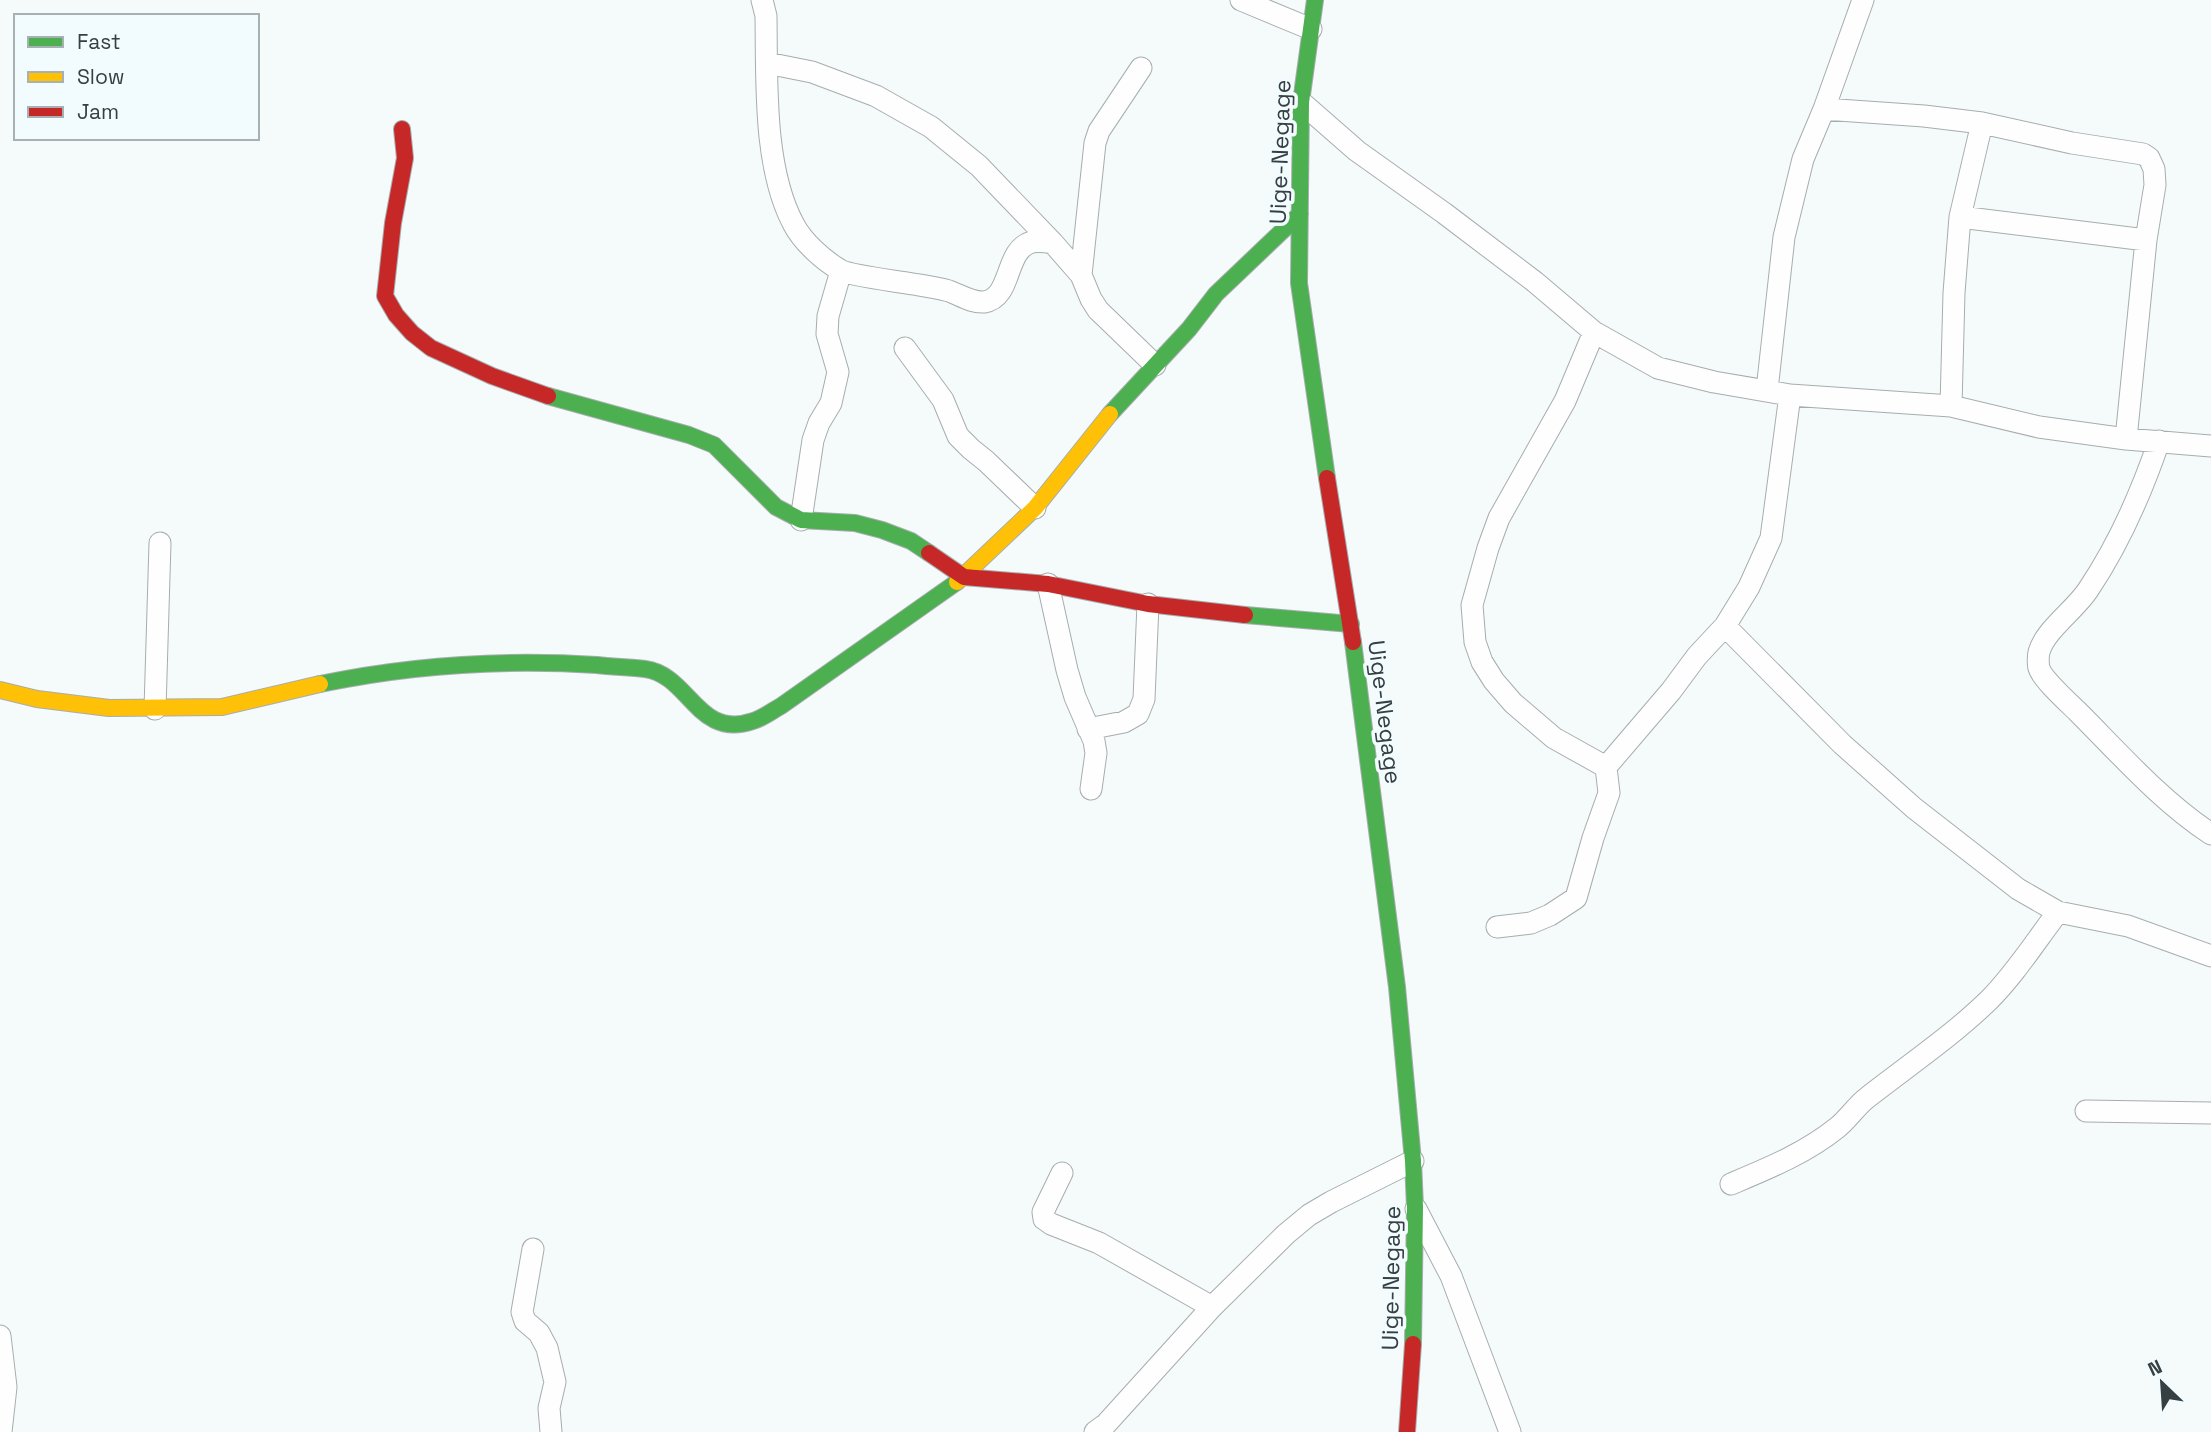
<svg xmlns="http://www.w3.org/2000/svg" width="2211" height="1432" viewBox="0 0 2211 1432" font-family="'Space Grotesk',sans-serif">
<rect width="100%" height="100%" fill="#f5fafb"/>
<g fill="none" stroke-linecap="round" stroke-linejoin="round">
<defs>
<path id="street" d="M 762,0 L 766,16 C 767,81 763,168 794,225 C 803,242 823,260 840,270 C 851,276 897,281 913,284 C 925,286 938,288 949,291 C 960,295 972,303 984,302 C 1013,298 1004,249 1032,242 C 1038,241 1047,242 1053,243
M 1241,0 L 1311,29
M 767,63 L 812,72 L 876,96 L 931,127 L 979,166 L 1053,243 L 1081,275 L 1091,299 L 1098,310 L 1155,365
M 1301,102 L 1357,151 L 1444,213 L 1535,282 L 1594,332 L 1658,368 L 1714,382 L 1790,395 L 1951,406 L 2039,427 L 2126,439 L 2211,446
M 1824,109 L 1924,116 L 1982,123 L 2072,143 L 2143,154 L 2149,158 L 2154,169 L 2155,185 L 2146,240 L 2126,439
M 1960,217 L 2146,240
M 1081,275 L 1095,143 L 1099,131 L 1141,68
M 1594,332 L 1565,401 L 1499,518 L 1488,548 L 1472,605 L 1475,642 L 1482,662 L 1494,681 L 1513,703 L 1554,738 L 1606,767
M 905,348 L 943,400 L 958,436 L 971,449 L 986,461 L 1035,508
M 1767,390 L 1784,237 L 1803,159 L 1824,109 L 1863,0
M 1951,406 L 1954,293 L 1960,217 L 1982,123
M 2159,441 C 2141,494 2119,544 2088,590 C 2075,610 2045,630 2039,652 C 2038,656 2038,665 2039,668 C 2042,679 2069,703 2078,712 C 2120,754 2161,801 2211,834
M 801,520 L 813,440 L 819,423 L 831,403 L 838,372 L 827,334 L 828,316 L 841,271
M 1048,584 L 1067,670 L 1075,697 L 1094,741 L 1096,753 L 1091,789
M 1725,626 L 1842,744 L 1914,808 L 2018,889 L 2058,912 L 2128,926 L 2211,956
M 155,709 L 160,543
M 1088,729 L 1124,722 L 1138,714 L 1144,699 L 1148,604
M 1497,927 L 1531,923 L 1550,915 L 1576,898 L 1593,838 L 1609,793 L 1606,767 L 1671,691 L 1697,656 L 1725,626 L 1749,587 L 1771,538 L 1790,395
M 2086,1111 L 2211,1113
M 1062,1173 L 1043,1212 L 1044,1219 L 1051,1224 L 1099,1243 L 1212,1307
M 1731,1184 C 1769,1168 1806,1153 1838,1127 C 1849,1118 1857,1105 1868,1097 C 1909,1065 1952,1036 1989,1000 C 2015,974 2035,942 2058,912
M 1416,1209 L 1451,1276 L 1510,1432
M 533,1249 L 522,1312 L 525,1321 L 539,1333 L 547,1348 L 555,1382 L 549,1408 L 551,1432
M 0,1336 L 6,1387 L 1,1432
M 1095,1432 L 1106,1424 L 1212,1307 L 1286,1234 L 1309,1215 L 1331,1202 L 1413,1161"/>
<path id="fast" d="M 1315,0 L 1301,102 L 1299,283 L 1327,478
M 548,396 L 689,435 L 714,445 L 776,507 L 801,520 L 855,523 L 882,530 L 911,541 L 929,553
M 1110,414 L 1189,329 L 1216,294 L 1300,214
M 1245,615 L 1351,624
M 1353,642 L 1397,987 L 1413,1161 L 1415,1207 L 1413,1344
M 320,684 C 411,665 504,659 597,665 C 612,667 629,667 645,669 C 690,675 697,740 753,721 C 763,718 772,711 781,706 L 957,582"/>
<path id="slow" d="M 957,582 L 1035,508 L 1110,414
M 0,690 L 37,699 L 109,708 L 222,707 L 320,684"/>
<path id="jam" d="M 402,129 L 405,158 L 393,223 L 385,296 L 396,315 L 412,333 L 431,348 L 492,376 L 548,396
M 1327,478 L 1353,642
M 929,553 L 964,577 L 1048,584 L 1148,604 L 1245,615
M 1407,1432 L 1413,1344"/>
</defs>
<use href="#street" stroke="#a7adaf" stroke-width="23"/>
<use href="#fast" stroke="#a7adaf" stroke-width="18"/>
<use href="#slow" stroke="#a7adaf" stroke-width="18"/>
<use href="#jam" stroke="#a7adaf" stroke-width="18"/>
<use href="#street" stroke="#fefefe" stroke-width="21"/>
<use href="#fast" stroke="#4caf50" stroke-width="16"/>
<use href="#slow" stroke="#ffc107" stroke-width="16"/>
<use href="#jam" stroke="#c62828" stroke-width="16"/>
</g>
<g text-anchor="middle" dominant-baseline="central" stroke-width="7" stroke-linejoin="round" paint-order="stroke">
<g font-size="23" fill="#363f41" stroke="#f2fbfe">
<text transform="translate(1280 152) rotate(-88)">Uige-Negage</text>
<text transform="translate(1385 712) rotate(83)">Uige-Negage</text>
<text transform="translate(1391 1278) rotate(-89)">Uige-Negage</text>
</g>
</g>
<rect x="14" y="14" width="245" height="126" fill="#f2fbfe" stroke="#a7b0b2" stroke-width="2"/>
<rect x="28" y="37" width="35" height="10" fill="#4caf50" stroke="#a7b0b2" stroke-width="2"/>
<text x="77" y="49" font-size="21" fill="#363f41">Fast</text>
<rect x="28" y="72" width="35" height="10" fill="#ffc107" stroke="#a7b0b2" stroke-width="2"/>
<text x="77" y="84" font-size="21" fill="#363f41">Slow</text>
<rect x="28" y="107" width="35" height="10" fill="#c62828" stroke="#a7b0b2" stroke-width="2"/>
<text x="77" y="119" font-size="21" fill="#363f41">Jam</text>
<g transform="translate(2162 1383) rotate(335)" stroke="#f2fbfe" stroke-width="5" paint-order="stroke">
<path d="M0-5L12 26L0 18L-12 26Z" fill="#363f41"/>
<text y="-10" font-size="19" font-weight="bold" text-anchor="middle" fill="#363f41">N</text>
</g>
</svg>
